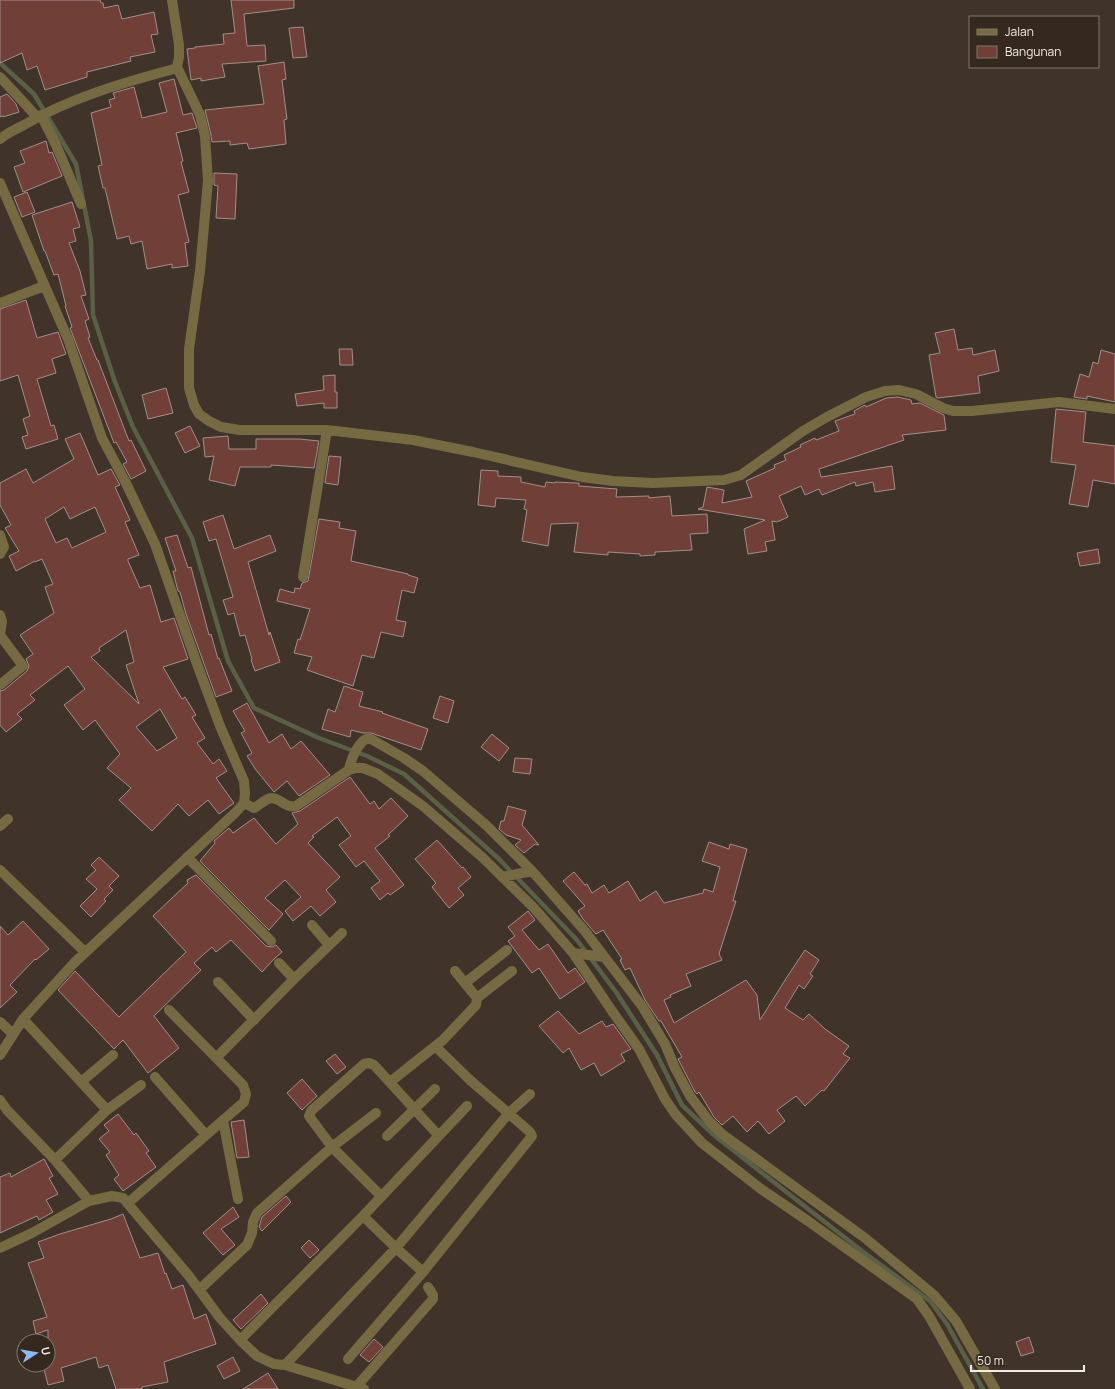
<svg xmlns="http://www.w3.org/2000/svg" width="1115" height="1389" viewBox="0 0 1115 1389" font-family="Manrope,sans-serif">
<rect width="100%" height="100%" fill="#403329"/>
<g fill="none" stroke-linecap="round" stroke-linejoin="round">
<path stroke="#5a6046" stroke-width="4.5" d="M 0,63 L 34,94 L 76,164 L 91,241 L 93,315 L 115,382 L 133,427 L 192,538 L 228,661 L 254,708 L 319,738 L 367,756 L 404,774 L 498,858 L 577,940 L 616,992 L 657,1055 L 682,1105 L 715,1136 L 862,1251 L 930,1301 L 947,1324 L 983,1389"/>
</g>
<path fill="#703f38" stroke="#a38e8b" fill-rule="evenodd" d="M 0,0 L 100,0 L 101,3 L 103,3 L 104,8 L 118,5 L 122,19 L 154,12 L 158,34 L 151,35 L 155,52 L 130,57 L 131,61 L 87,72 L 87,77 L 45,90 L 37,66 L 27,70 L 22,53 L 0,63 Z
M 231,0 L 294,0 L 294,8 L 244,14 L 247,46 L 265,45 L 266,61 L 222,64 L 225,77 L 201,81 L 201,78 L 191,80 L 187,49 L 195,48 L 195,47 L 224,44 L 223,34 L 235,33 Z
M 303,27 L 307,57 L 293,58 L 289,28 Z
M 284,62 L 286,79 L 282,80 L 287,119 L 284,120 L 286,144 L 249,149 L 247,143 L 230,145 L 230,141 L 212,142 L 211,135 L 205,110 L 264,104 L 258,66 Z
M 174,79 L 183,115 L 192,113 L 197,128 L 176,133 L 183,161 L 181,162 L 189,192 L 178,195 L 189,242 L 185,243 L 188,266 L 172,268 L 172,264 L 147,269 L 142,241 L 131,244 L 129,236 L 117,239 L 105,188 L 103,188 L 98,166 L 102,165 L 91,113 L 111,107 L 109,100 L 115,98 L 113,93 L 134,87 L 142,118 L 167,112 L 159,83 Z
M 7,94 L 16,104 L 19,112 L 3,117 L 3,116 L 0,117 L 0,97 Z
M 46,141 L 49,153 L 52,152 L 62,176 L 23,192 L 14,167 L 25,163 L 20,151 Z
M 214,173 L 237,174 L 235,219 L 216,218 L 218,186 L 214,185 Z
M 27,192 L 35,212 L 22,217 L 14,197 Z
M 72,202 L 80,227 L 73,229 L 76,241 L 69,243 L 80,271 L 86,295 L 81,296 L 89,319 L 85,321 L 90,337 L 88,338 L 97,360 L 98,360 L 129,441 L 131,440 L 146,471 L 131,479 L 123,464 L 127,462 L 116,442 L 114,443 L 70,328 L 72,327 L 65,306 L 66,306 L 58,274 L 54,275 L 45,251 L 44,251 L 32,215 Z
M 26,300 L 37,338 L 58,332 L 66,354 L 52,359 L 56,373 L 37,379 L 51,426 L 54,425 L 58,439 L 26,449 L 22,437 L 28,435 L 23,419 L 30,416 L 18,375 L 0,381 L 0,309 Z
M 954,329 L 958,350 L 972,348 L 973,355 L 995,350 L 999,371 L 978,376 L 980,393 L 938,398 L 936,397 L 929,355 L 940,353 L 935,333 Z
M 339,349 L 352,349 L 353,365 L 340,365 Z
M 1101,350 L 1115,354 L 1115,402 L 1087,396 L 1087,399 L 1074,397 L 1080,374 L 1089,377 L 1093,362 L 1098,364 Z
M 335,375 L 335,392 L 337,392 L 337,408 L 324,408 L 324,403 L 297,406 L 295,394 L 324,390 L 323,376 Z
M 166,388 L 173,413 L 148,419 L 142,395 Z
M 898,397 L 911,400 L 912,404 L 920,403 L 944,415 L 946,430 L 902,435 L 904,440 L 819,469 L 821,477 L 892,466 L 895,489 L 875,492 L 873,482 L 856,486 L 855,482 L 822,495 L 819,489 L 805,495 L 801,486 L 779,496 L 788,517 L 777,522 L 772,521 L 775,540 L 765,542 L 767,551 L 748,554 L 744,529 L 765,520 L 698,509 L 703,507 L 707,487 L 724,490 L 722,503 L 752,497 L 746,481 L 775,468 L 774,465 L 786,460 L 784,455 L 801,447 L 800,445 L 815,438 L 816,440 L 839,431 L 835,421 L 855,414 L 854,411 L 865,405 L 866,407 L 886,398 Z
M 1056,409 L 1086,412 L 1083,442 L 1115,446 L 1115,484 L 1093,480 L 1088,507 L 1069,504 L 1076,465 L 1051,462 Z
M 190,426 L 200,446 L 185,453 L 175,433 Z
M 80,433 L 98,475 L 111,469 L 120,485 L 115,487 L 130,520 L 125,522 L 139,555 L 128,559 L 128,561 L 140,588 L 150,585 L 161,622 L 174,618 L 188,659 L 163,667 L 182,699 L 185,697 L 196,715 L 192,717 L 205,738 L 197,743 L 213,764 L 219,759 L 227,771 L 216,778 L 234,803 L 219,814 L 208,800 L 189,816 L 178,804 L 152,831 L 119,800 L 131,788 L 107,768 L 120,754 L 95,720 L 83,730 L 64,705 L 85,689 L 68,666 L 30,695 L 35,700 L 17,714 L 22,719 L 6,732 L 0,725 L 0,691 L 4,690 L 27,671 L 29,666 L 26,659 L 33,654 L 20,635 L 54,613 L 45,587 L 53,584 L 42,559 L 35,562 L 35,561 L 16,571 L 9,556 L 19,551 L 5,528 L 11,525 L 0,505 L 0,483 L 26,469 L 33,483 L 74,459 L 65,439 ZM 64,507 L 70,519 L 95,507 L 106,532 L 72,548 L 67,538 L 56,543 L 45,519 ZM 126,630 L 134,662 L 126,665 L 139,704 L 91,657 L 100,651 L 99,648 ZM 160,709 L 177,738 L 157,751 L 136,727 Z
M 228,436 L 229,449 L 256,449 L 256,439 L 299,439 L 319,441 L 314,468 L 271,465 L 271,467 L 240,467 L 235,486 L 209,480 L 214,456 L 205,457 L 203,438 Z
M 329,456 L 341,457 L 338,485 L 325,483 Z
M 481,470 L 498,471 L 498,476 L 521,477 L 521,482 L 545,487 L 546,482 L 555,483 L 555,482 L 577,483 L 579,483 L 579,486 L 617,489 L 616,497 L 649,496 L 649,498 L 670,496 L 672,516 L 707,514 L 708,533 L 690,534 L 692,550 L 655,552 L 655,555 L 640,556 L 640,554 L 608,552 L 608,555 L 574,552 L 578,523 L 551,524 L 548,546 L 522,541 L 527,510 L 524,509 L 526,500 L 496,498 L 495,507 L 478,505 Z
M 223,515 L 234,549 L 270,535 L 276,551 L 248,562 L 269,635 L 270,632 L 280,662 L 255,671 L 251,660 L 252,659 L 245,635 L 240,636 L 234,613 L 228,615 L 223,600 L 233,597 L 216,539 L 209,541 L 203,522 Z
M 319,519 L 340,522 L 339,528 L 356,531 L 351,561 L 408,574 L 408,575 L 418,578 L 414,593 L 402,590 L 396,620 L 406,622 L 403,637 L 381,632 L 374,658 L 362,655 L 353,686 L 307,670 L 312,657 L 294,653 L 298,639 L 300,640 L 310,609 L 277,601 L 280,589 L 294,593 L 295,588 L 300,589 L 302,583 L 308,581 Z
M 177,535 L 188,568 L 191,567 L 209,635 L 211,634 L 218,659 L 219,658 L 232,691 L 216,697 L 186,614 L 180,592 L 178,591 L 173,571 L 176,571 L 165,538 Z
M 1098,549 L 1100,563 L 1080,566 L 1077,553 Z
M 344,686 L 363,692 L 359,706 L 383,712 L 382,713 L 428,729 L 421,750 L 371,733 L 363,733 L 351,730 L 350,737 L 322,729 L 328,709 L 335,712 Z
M 440,696 L 454,701 L 448,723 L 433,718 Z
M 247,703 L 269,743 L 282,734 L 291,749 L 301,741 L 330,775 L 299,796 L 287,781 L 274,792 L 256,770 L 247,756 L 252,753 L 241,733 L 245,731 L 233,711 Z
M 492,734 L 509,748 L 499,761 L 481,747 Z
M 515,758 L 532,759 L 530,774 L 513,772 Z
M 350,777 L 370,804 L 374,801 L 379,809 L 391,798 L 408,816 L 388,835 L 390,836 L 375,848 L 404,885 L 390,895 L 388,893 L 380,900 L 371,888 L 380,881 L 364,861 L 356,867 L 339,845 L 351,836 L 337,817 L 312,836 L 314,837 L 308,843 L 340,877 L 326,890 L 336,902 L 320,916 L 311,906 L 293,921 L 285,911 L 301,897 L 285,880 L 265,898 L 283,914 L 269,930 L 200,861 L 215,843 L 214,841 L 229,828 L 233,833 L 254,818 L 276,844 L 298,824 L 292,813 L 300,811 Z
M 508,806 L 526,811 L 522,825 L 539,845 L 535,844 L 524,853 L 515,845 L 521,840 L 506,835 L 499,829 L 501,821 L 504,821 Z
M 437,840 L 462,868 L 463,867 L 471,877 L 458,888 L 464,895 L 449,908 L 432,887 L 436,883 L 415,859 Z
M 709,842 L 729,849 L 730,844 L 747,849 L 733,901 L 736,901 L 719,954 L 722,960 L 686,974 L 691,986 L 670,995 L 671,997 L 664,1000 L 674,1023 L 746,980 L 757,995 L 760,1020 L 787,977 L 805,950 L 819,960 L 810,974 L 813,976 L 804,989 L 799,985 L 785,1008 L 803,1020 L 809,1014 L 825,1029 L 849,1046 L 843,1054 L 850,1058 L 824,1091 L 822,1090 L 805,1106 L 796,1096 L 777,1110 L 785,1121 L 769,1134 L 758,1121 L 747,1132 L 733,1116 L 722,1125 L 714,1117 L 699,1092 L 697,1094 L 695,1092 L 678,1059 L 682,1057 L 661,1021 L 659,1021 L 645,1000 L 630,968 L 625,970 L 620,960 L 622,959 L 603,930 L 596,934 L 583,919 L 578,911 L 585,906 L 563,881 L 574,872 L 585,885 L 587,884 L 592,893 L 604,885 L 609,893 L 628,881 L 640,901 L 656,891 L 664,903 L 703,893 L 704,889 L 713,892 L 720,867 L 702,861 Z
M 99,857 L 119,876 L 109,886 L 113,890 L 104,899 L 106,901 L 91,917 L 80,906 L 97,889 L 86,879 L 96,870 L 91,865 Z
M 196,875 L 266,946 L 272,947 L 276,945 L 282,952 L 274,959 L 262,972 L 231,940 L 216,952 L 212,947 L 194,963 L 201,970 L 154,1016 L 179,1048 L 148,1073 L 123,1040 L 114,1049 L 58,990 L 75,971 L 119,1017 L 186,952 L 153,916 L 188,883 L 187,880 Z
M 528,911 L 535,920 L 522,930 L 539,950 L 548,944 L 568,973 L 575,968 L 585,982 L 560,999 L 539,968 L 532,973 L 508,941 L 515,936 L 508,927 Z
M 23,921 L 49,949 L 36,960 L 35,959 L 10,985 L 17,992 L 0,1008 L 0,926 L 8,935 Z
M 558,1011 L 579,1034 L 602,1021 L 606,1027 L 613,1024 L 631,1049 L 621,1054 L 625,1061 L 601,1076 L 594,1063 L 581,1070 L 569,1048 L 563,1053 L 539,1026 Z
M 335,1054 L 346,1067 L 337,1074 L 326,1061 Z
M 302,1079 L 317,1096 L 302,1110 L 287,1093 Z
M 118,1114 L 134,1135 L 136,1133 L 149,1151 L 146,1153 L 156,1167 L 123,1191 L 114,1179 L 119,1175 L 106,1155 L 110,1152 L 99,1139 L 109,1131 L 104,1125 Z
M 244,1120 L 249,1157 L 237,1158 L 231,1122 Z
M 44,1159 L 53,1176 L 49,1178 L 58,1194 L 46,1200 L 53,1212 L 39,1220 L 37,1216 L 0,1233 L 0,1177 L 10,1173 L 11,1177 Z
M 286,1196 L 291,1202 L 262,1231 L 259,1227 L 262,1217 Z
M 233,1207 L 239,1217 L 221,1229 L 235,1245 L 223,1255 L 203,1233 Z
M 123,1214 L 140,1258 L 158,1253 L 165,1274 L 166,1273 L 172,1289 L 183,1285 L 194,1319 L 206,1314 L 216,1344 L 164,1362 L 168,1382 L 142,1387 L 142,1389 L 116,1389 L 108,1365 L 99,1368 L 96,1357 L 61,1368 L 64,1381 L 48,1385 L 43,1365 L 48,1365 L 48,1330 L 36,1334 L 33,1321 L 47,1317 L 28,1263 L 44,1258 L 38,1242 L 60,1234 L 111,1219 Z
M 309,1240 L 319,1250 L 310,1258 L 301,1248 Z
M 261,1294 L 268,1303 L 241,1329 L 233,1320 Z
M 1029,1337 L 1034,1352 L 1021,1356 L 1016,1342 Z
M 374,1339 L 383,1347 L 369,1362 L 360,1355 Z
M 233,1357 L 240,1371 L 224,1379 L 217,1366 Z
M 268,1373 L 278,1389 L 243,1389 Z"/>
<g fill="none" stroke-linecap="round" stroke-linejoin="round">
<path stroke="#766a42" stroke-width="10" d="M 172,0 L 179,45 L 179,57 L 177,67 L 200,115 L 205,136 L 208,181 L 200,271 L 189,349 L 189,388 L 194,405 L 199,414 L 209,421 L 221,427 L 240,430 L 327,430 L 413,440 L 473,452 L 582,477 L 613,481 L 653,483 L 724,480 L 741,475 L 803,431 L 827,417 L 866,397 L 885,391 L 899,390 L 916,394 L 943,408 L 953,411 L 972,411 L 1059,402 L 1115,409
M 0,77 L 37,117
M 41,115 L 56,145 L 81,204
M 0,139 C 7,133 16,129 24,125 C 70,98 122,83 174,69 L 177,67
M 0,183 L 68,339 L 102,438 L 125,481 L 155,544 L 197,664 L 220,726 L 244,781 L 245,793 L 244,803 L 235,813 L 74,963 L 23,1019 L 0,1055
M 0,303 L 44,286
M 0,535 L 4,547 L 0,554
M 303,577 L 327,430
M 0,615 L 2,621 L 0,635 L 23,666 L 0,685
M 349,770 C 350,761 358,743 366,739 L 371,739 L 404,758 L 423,771 L 486,825 L 532,871
M 244,803 L 254,808 C 260,805 265,799 271,798 C 281,798 286,809 296,806 L 349,770 L 356,768 L 363,768 L 378,774 L 423,806 L 482,857 L 534,908 L 573,953 L 612,1011 L 639,1049 L 665,1099 L 676,1115 L 702,1143 L 761,1189 L 808,1221 L 917,1299 L 929,1316 L 970,1389
M 0,826 L 8,819
M 187,857 L 271,941
M 0,870 L 85,952
M 502,877 L 532,871 L 584,930 L 642,1006 L 665,1044 L 675,1068 L 690,1096 L 709,1121 L 722,1134 L 865,1238 L 934,1295 L 956,1321 L 995,1389
M 312,925 L 329,945
M 573,953 L 604,957
M 279,963 L 294,979
M 218,982 L 254,1020
M 465,983 L 507,950
M 477,998 L 512,971
M 23,1019 L 107,1110
M 0,1022 L 13,1034
M 217,1057 L 294,979 L 342,933
M 155,1077 L 206,1135
M 81,1082 L 113,1055
M 390,1082 L 443,1040 L 476,1005 L 477,998 L 455,971
M 0,1100 L 7,1110 L 55,1160 L 89,1201
M 223,1120 L 238,1199
M 387,1136 L 435,1089
M 55,1160 L 107,1110 L 141,1085
M 381,1196 L 332,1147 L 309,1116 L 311,1111 L 364,1064 L 369,1063 L 374,1065 L 438,1135
M 128,1203 L 244,1102 L 246,1094 L 243,1085 L 169,1010
M 363,1216 L 396,1248 L 423,1272
M 0,1248 L 32,1233 L 89,1201 L 112,1196 L 123,1198 L 189,1276 L 220,1318 L 240,1340 L 257,1356 L 274,1364 L 285,1365 L 364,1389
M 199,1290 L 247,1245 L 252,1233 L 253,1222 L 257,1213 L 332,1147 L 376,1113
M 240,1340 L 363,1216 L 467,1106
M 348,1359 L 423,1272 L 532,1136 L 530,1132 L 470,1080 L 435,1046
M 285,1365 L 396,1248 L 509,1113 L 530,1094
M 357,1386 L 433,1299 L 433,1295 L 428,1287"/>
</g>
<rect x="969" y="16" width="130" height="52" fill="#35291f" stroke="#81776e"/>
<rect x="977" y="29" width="20" height="6" fill="#766a42" stroke="#81776e"/>
<text x="1005" y="36" font-size="12" fill="#f3ebe4">Jalan</text>
<rect x="977" y="46" width="20" height="12" fill="#703f38" stroke="#81776e"/>
<text x="1005" y="56" font-size="12" fill="#f3ebe4">Bangunan</text>
<g transform="translate(36 1353) rotate(78)"><circle r="19" fill="#35291f" stroke="#81776e"/>
<path d="M0-3L7 15L0 10L-7 15Z" fill="#8db9fc"/>
<text y="-6" font-size="11" font-weight="bold" text-anchor="middle" fill="#f3ebe4">U</text>
</g>
<path d="M971 1365v6h113v-6" fill="none" stroke="#f3ebe4" stroke-width="2"/>
<text x="977" y="1365" font-size="12" fill="#f3ebe4" stroke="#35291f" stroke-width="3" paint-order="stroke">50 m</text>
</svg>
